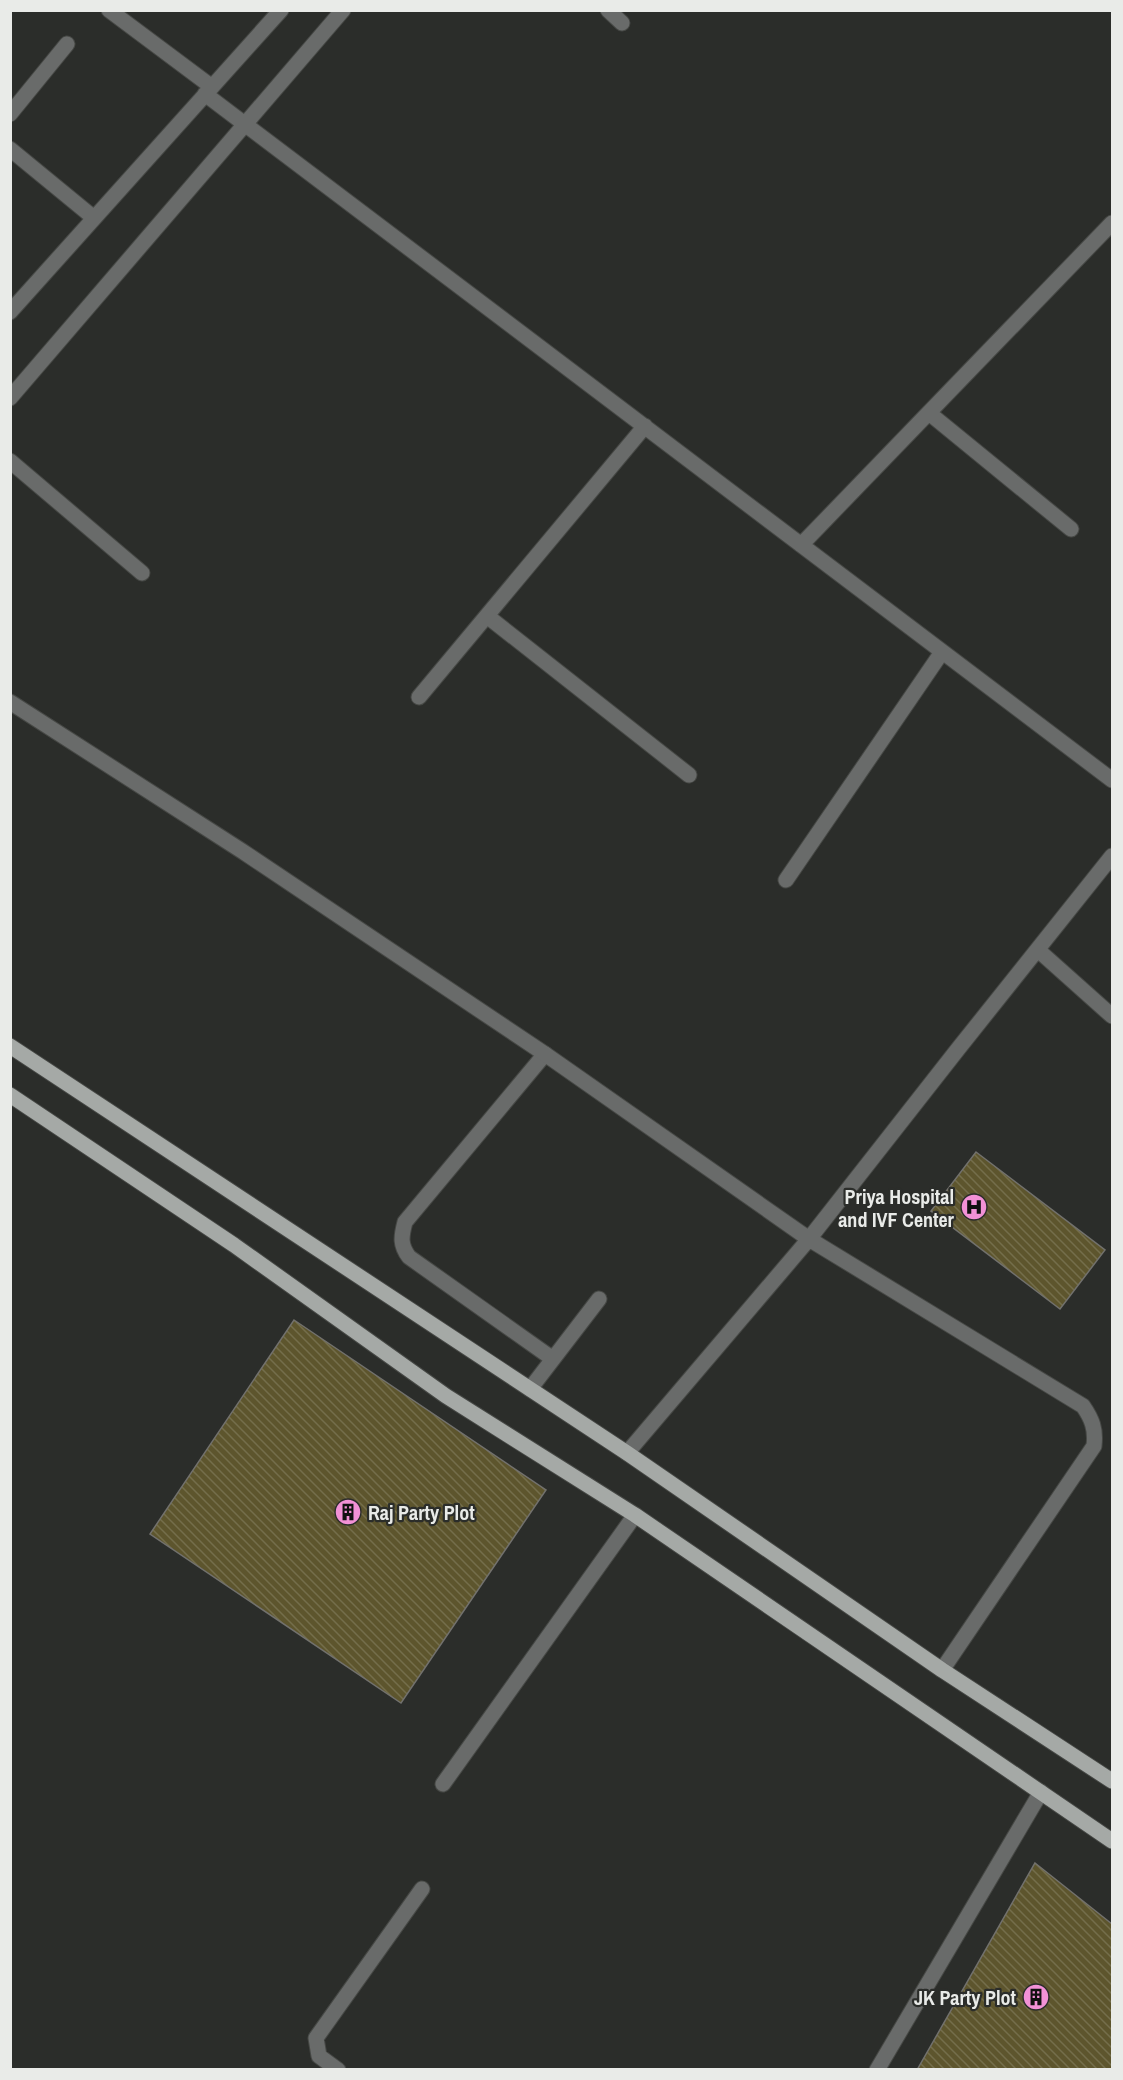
<svg xmlns="http://www.w3.org/2000/svg" width="1123" height="2080" viewBox="0 0 1123 2080" font-family="'Archivo Narrow',sans-serif">
<defs>
<pattern id="building-back-hatch" width="6" height="6" patternUnits="userSpaceOnUse" patternTransform="scale(1.5)"><rect width="6" height="6" fill="#5d552d"/><path d="M-1 5l2 2M0 0l6 6M5-1l2 2" fill="none" stroke="#746e4b"/></pattern>
</defs>
<rect width="100%" height="100%" fill="#2b2d2a"/>
<path fill="url(#building-back-hatch)" stroke="#72716d" stroke-width="1.5" d="M 976,1152 L 1105,1250 L 1060,1309 L 931,1211 Z
M 294,1320 L 546,1490 L 401,1703 L 150,1534 Z
M 1035,1863 L 1112,1924 L 1112,2070 L 917,2070 Z"/>
<g fill="none" stroke-linecap="round" stroke-linejoin="round">
<defs>
<path id="service" d="M 608,10 L 622,23
M 10,461 L 142,573
M 545,1054 L 405,1222 C 401,1237 400,1245 409,1257 L 553,1359
M 530,1389 L 599,1299
M 443,1784 L 635,1515
M 877,2070 L 1041,1792"/>
<path id="minor" d="M 109,10 L 212,87
M 205,94 L 1112,780
M 10,114 L 67,44
M 10,149 L 94,218
M 10,312 L 281,10
M 10,398 L 343,10
M 929,413 L 1071,529
M 801,545 L 1112,223
M 487,616 L 689,775
M 419,697 L 645,426
M 10,702 L 242,851 L 545,1054 L 809,1239 L 1083,1406 C 1092,1419 1096,1429 1094,1446 L 942,1670
M 786,880 L 942,652
M 1038,950 L 1112,1016
M 627,1453 L 809,1239 L 958,1049 L 1112,856
M 338,2070 L 319,2056 L 316,2038 L 422,1889"/>
<path id="primary" d="M 10,1046 L 627,1453 L 942,1670 L 1112,1781
M 10,1095 L 234,1245 L 446,1396 L 635,1515 L 1112,1841"/>
</defs>
<use href="#service" stroke="#464845" stroke-width="17"/>
<use href="#minor" stroke="#464845" stroke-width="17"/>
<use href="#primary" stroke="#464845" stroke-width="17"/>
<use href="#service" stroke="#696b6a" stroke-width="15"/>
<use href="#minor" stroke="#696b6a" stroke-width="15"/>
<use href="#primary" stroke="#a5a9a6" stroke-width="15"/>
</g>
<defs>
<symbol id="hospital-disc" viewBox="-11 -11 22 22"><circle r="9.5" fill="#f291d6" stroke="#2b2d2a"/><path d="M-5-5h3v3.5h4V-5h3V5h-3V1.5h-4V5h-3Z" fill="#111"/></symbol>
<symbol id="building-disc" viewBox="-11 -11 22 22"><circle r="9.5" fill="#f291d6" stroke="#2b2d2a"/><path d="M-4-6H4V6H1V3H-1V6H-4ZM-2.5-4.3h1.7v1.8h-1.7ZM.8-4.3h1.7v1.8H.8ZM-2.5-1h1.7V.8h-1.7ZM.8-1h1.7V.8H.8Z" fill="#111"/></symbol>
</defs>
<g fill-rule="evenodd">
<use href="#hospital-disc" x="959" y="1192" width="30" height="30"/>
<use href="#building-disc" x="333" y="1497" width="30" height="30"/>
<use href="#building-disc" x="1021" y="1982" width="30" height="30"/>
</g>
<g text-anchor="middle" dominant-baseline="central" stroke-width="4.5" stroke-linejoin="round" paint-order="stroke">
<g font-size="20" font-weight="bold" fill="#e9ebe8" stroke="#2b2d2a" text-anchor="end">
<text x="954" y="1196">Priya Hospital<tspan x="954" dy="23">and IVF Center</tspan></text>
<text x="368" y="1512" text-anchor="start">Raj Party Plot</text>
<text x="1016" y="1997">JK Party Plot</text>
</g>
</g>
<rect width="1123" height="2080" fill="none" stroke="#e9ebe8" stroke-width="24"/>
</svg>
